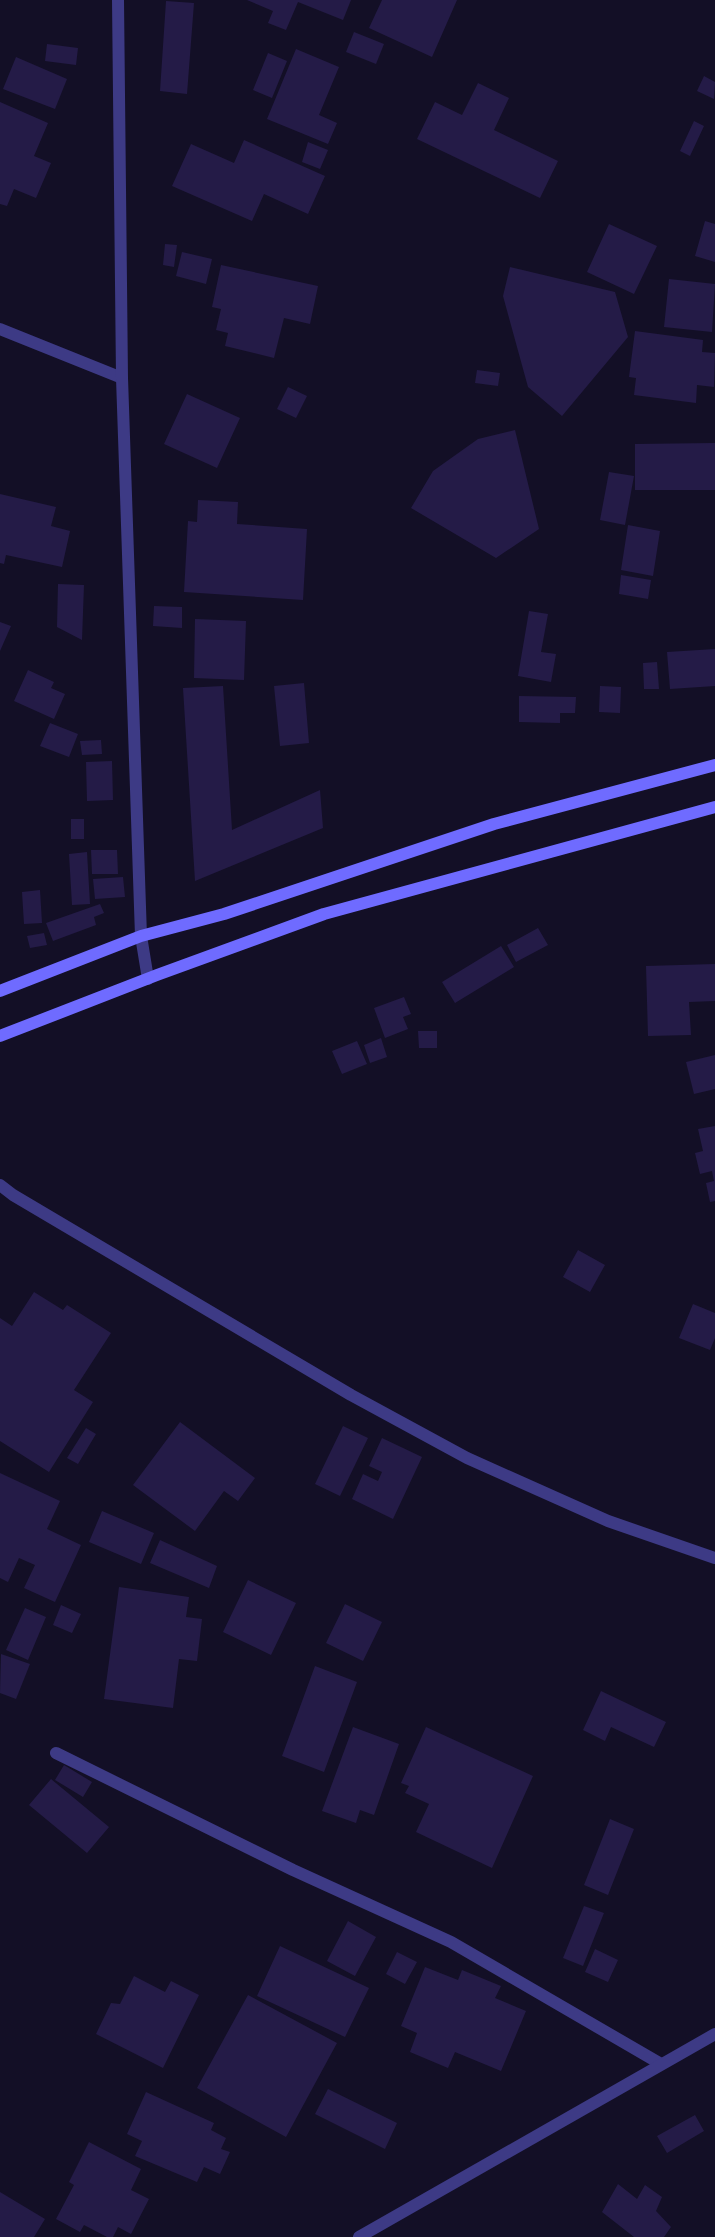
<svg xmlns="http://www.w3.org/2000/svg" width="715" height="2237" viewBox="0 0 715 2237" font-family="'Golos Text',sans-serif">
<rect width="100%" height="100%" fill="#130f26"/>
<path fill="#241b47" d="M 247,0 L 351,0 L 343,20 L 298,2 L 286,30 L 268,23 L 273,11 Z
M 382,0 L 457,0 L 432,57 L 369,28 Z
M 166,1 L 194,3 L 187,94 L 160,91 Z
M 354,32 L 384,44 L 376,64 L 346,52 Z
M 47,44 L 78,48 L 76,65 L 45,61 Z
M 296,49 L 339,67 L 319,115 L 337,123 L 328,144 L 267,119 Z
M 268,53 L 287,61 L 272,98 L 253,90 Z
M 16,57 L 67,79 L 55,109 L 3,89 Z
M 704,76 L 715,82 L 714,99 L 697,91 Z
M 478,83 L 509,98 L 494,130 L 558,161 L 540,198 L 417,139 L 435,102 L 462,115 Z
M 0,102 L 48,123 L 34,156 L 51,163 L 36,198 L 14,189 L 7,206 L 0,204 Z
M 694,121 L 704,126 L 690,156 L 680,151 Z
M 244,140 L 325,176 L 308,214 L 264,194 L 252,221 L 172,186 L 191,144 L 234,163 Z
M 308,142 L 328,150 L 320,169 L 302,162 Z
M 705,221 L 715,224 L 715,262 L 695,256 Z
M 609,224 L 657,246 L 634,294 L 587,272 Z
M 165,244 L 177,245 L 174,267 L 163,265 Z
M 182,252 L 212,259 L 206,284 L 176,276 Z
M 221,265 L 318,286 L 310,324 L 284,318 L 274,358 L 225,346 L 228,333 L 216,330 L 221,309 L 212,307 Z
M 510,267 L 615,292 L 628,337 L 562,416 L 528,387 L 503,296 Z
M 669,279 L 715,284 L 712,332 L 664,327 Z
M 635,331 L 703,340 L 702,352 L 715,353 L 714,387 L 697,385 L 696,403 L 634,395 L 636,378 L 629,377 Z
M 477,370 L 500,373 L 498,386 L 475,383 Z
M 288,387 L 307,396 L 296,418 L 277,409 Z
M 187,394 L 240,418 L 217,468 L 164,444 Z
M 515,430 L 539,529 L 496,558 L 411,508 L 433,471 L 478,439 Z
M 715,443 L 715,490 L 635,490 L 635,444 Z
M 609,472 L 634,476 L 625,525 L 600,520 Z
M 0,494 L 56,507 L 51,526 L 70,531 L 62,567 L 6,555 L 4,564 L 0,563 Z
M 198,500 L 238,502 L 237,524 L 307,529 L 303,600 L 184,592 L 188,521 L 197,522 Z
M 628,525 L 660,531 L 653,576 L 621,570 Z
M 621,575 L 651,580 L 648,599 L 619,594 Z
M 58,584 L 84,585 L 82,640 L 57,627 Z
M 154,606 L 182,607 L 182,628 L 153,626 Z
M 529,611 L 548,614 L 541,652 L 556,654 L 551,682 L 518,676 Z
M 195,619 L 246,621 L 244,680 L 194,678 Z
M 0,622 L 11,626 L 0,651 Z
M 715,649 L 715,686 L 670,689 L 667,652 Z
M 657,662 L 659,689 L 644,689 L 643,663 Z
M 28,670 L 54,682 L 51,688 L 65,694 L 54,719 L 14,701 Z
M 304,683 L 309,743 L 280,746 L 274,686 Z
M 223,686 L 232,830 L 320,790 L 323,828 L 195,881 L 183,688 Z
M 600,686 L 621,687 L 620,713 L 599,712 Z
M 519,696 L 576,697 L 575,713 L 560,713 L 560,723 L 519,722 Z
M 50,723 L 78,734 L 69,757 L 40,746 Z
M 101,740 L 102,754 L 82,755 L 80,741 Z
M 112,761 L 113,800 L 87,801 L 86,762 Z
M 71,819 L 84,819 L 84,839 L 71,839 Z
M 91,850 L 117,850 L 118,874 L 92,874 Z
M 87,852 L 90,904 L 72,905 L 69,854 Z
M 123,877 L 125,897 L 95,899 L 93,879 Z
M 40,890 L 42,923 L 24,924 L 22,892 Z
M 100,904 L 104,913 L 94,917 L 96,925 L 53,941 L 46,923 Z
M 538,928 L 548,945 L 516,962 L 507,945 Z
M 44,933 L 47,945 L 30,948 L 27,936 Z
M 501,946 L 514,967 L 455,1003 L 442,982 Z
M 715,964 L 715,1001 L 689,1002 L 691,1035 L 648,1036 L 646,966 Z
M 404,997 L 411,1014 L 403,1017 L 408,1029 L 385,1038 L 374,1008 Z
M 418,1031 L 437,1031 L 437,1048 L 419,1048 Z
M 381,1038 L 387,1057 L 370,1063 L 364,1045 Z
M 357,1041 L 367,1064 L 342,1074 L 332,1051 Z
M 715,1055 L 715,1089 L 694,1094 L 686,1062 Z
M 715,1126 L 715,1201 L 710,1202 L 706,1183 L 714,1181 L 712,1171 L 700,1174 L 695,1153 L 703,1151 L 698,1129 Z
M 578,1250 L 605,1265 L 590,1292 L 563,1277 Z
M 34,1292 L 63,1310 L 67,1305 L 111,1333 L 74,1390 L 93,1402 L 49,1472 L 0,1441 L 0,1318 L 12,1326 Z
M 693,1304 L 715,1313 L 715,1338 L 710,1350 L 679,1338 Z
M 180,1422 L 255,1478 L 238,1501 L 224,1491 L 195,1531 L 133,1485 Z
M 343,1426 L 368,1438 L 340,1496 L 315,1484 Z
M 86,1428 L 96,1434 L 78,1464 L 67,1458 Z
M 382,1438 L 422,1457 L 393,1519 L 352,1499 L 363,1474 L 378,1481 L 382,1472 L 369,1466 Z
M 0,1473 L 60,1501 L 47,1529 L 81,1545 L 55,1602 L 24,1588 L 35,1565 L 19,1558 L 8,1582 L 0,1578 Z
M 102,1511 L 154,1533 L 141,1564 L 89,1542 Z
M 160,1540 L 217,1566 L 209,1588 L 150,1563 Z
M 248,1580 L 296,1603 L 271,1655 L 223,1632 Z
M 119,1587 L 189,1597 L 186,1617 L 202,1619 L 197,1661 L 179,1659 L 173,1708 L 104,1699 Z
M 345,1604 L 382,1622 L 363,1661 L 326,1643 Z
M 61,1605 L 81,1614 L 72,1633 L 53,1625 Z
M 25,1608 L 46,1617 L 28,1660 L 6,1650 Z
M 1,1654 L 30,1664 L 16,1699 L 0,1693 Z
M 315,1666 L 357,1682 L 324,1772 L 282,1756 Z
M 601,1691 L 666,1722 L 654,1747 L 611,1727 L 605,1741 L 583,1730 Z
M 353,1727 L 399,1744 L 374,1815 L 360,1810 L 356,1823 L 322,1811 Z
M 426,1727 L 533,1776 L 492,1868 L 416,1832 L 429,1804 L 405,1793 L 409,1786 L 401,1783 Z
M 64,1765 L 92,1782 L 83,1797 L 55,1780 Z
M 51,1779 L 109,1827 L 87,1853 L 29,1805 Z
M 610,1819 L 634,1829 L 608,1895 L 584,1885 Z
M 584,1906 L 604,1913 L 583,1966 L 563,1958 Z
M 348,1921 L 376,1937 L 355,1976 L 327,1961 Z
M 280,1946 L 369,1988 L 345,2037 L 257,1996 Z
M 595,1949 L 618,1960 L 608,1982 L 585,1972 Z
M 397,1952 L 417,1962 L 405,1984 L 386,1974 Z
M 425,1967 L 458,1980 L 462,1970 L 501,1986 L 495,1998 L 526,2011 L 501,2071 L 455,2052 L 448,2068 L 410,2052 L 417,2033 L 401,2026 Z
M 134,1976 L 165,1992 L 171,1981 L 199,1995 L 163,2068 L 96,2034 L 111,2003 L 120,2004 Z
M 248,1995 L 337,2043 L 286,2137 L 197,2088 Z
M 328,2089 L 397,2123 L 385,2149 L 315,2114 Z
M 146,2092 L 214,2123 L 211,2130 L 226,2138 L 221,2149 L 230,2152 L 220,2174 L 204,2167 L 197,2182 L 135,2156 L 142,2141 L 127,2134 Z
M 695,2115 L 704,2131 L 667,2153 L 657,2136 Z
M 89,2142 L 141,2169 L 131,2190 L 149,2199 L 131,2234 L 118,2227 L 113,2237 L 107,2237 L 84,2225 L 80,2232 L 56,2219 L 74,2185 L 69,2182 Z
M 618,2184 L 637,2199 L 645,2185 L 662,2197 L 656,2211 L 671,2227 L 664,2237 L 634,2237 L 602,2212 Z
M 0,2192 L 45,2219 L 34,2237 L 0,2237 Z"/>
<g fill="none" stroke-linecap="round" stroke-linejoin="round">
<path stroke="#3d3a85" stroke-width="12" d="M 0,329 L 122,378
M 0,1185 L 13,1195 L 351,1395 L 467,1458 L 608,1521 L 715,1558
M 56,1753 L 293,1870 L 451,1942 L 661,2064"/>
<path stroke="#3d3a85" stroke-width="12" d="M 118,0 L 122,378 L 141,936 L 148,979
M 359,2237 L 715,2034"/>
<path stroke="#6f6bff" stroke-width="12" d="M 0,991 L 141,936 L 224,914 L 494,824 L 715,765
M 0,1036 L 157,975 L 324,914 L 715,807"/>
</g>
</svg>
